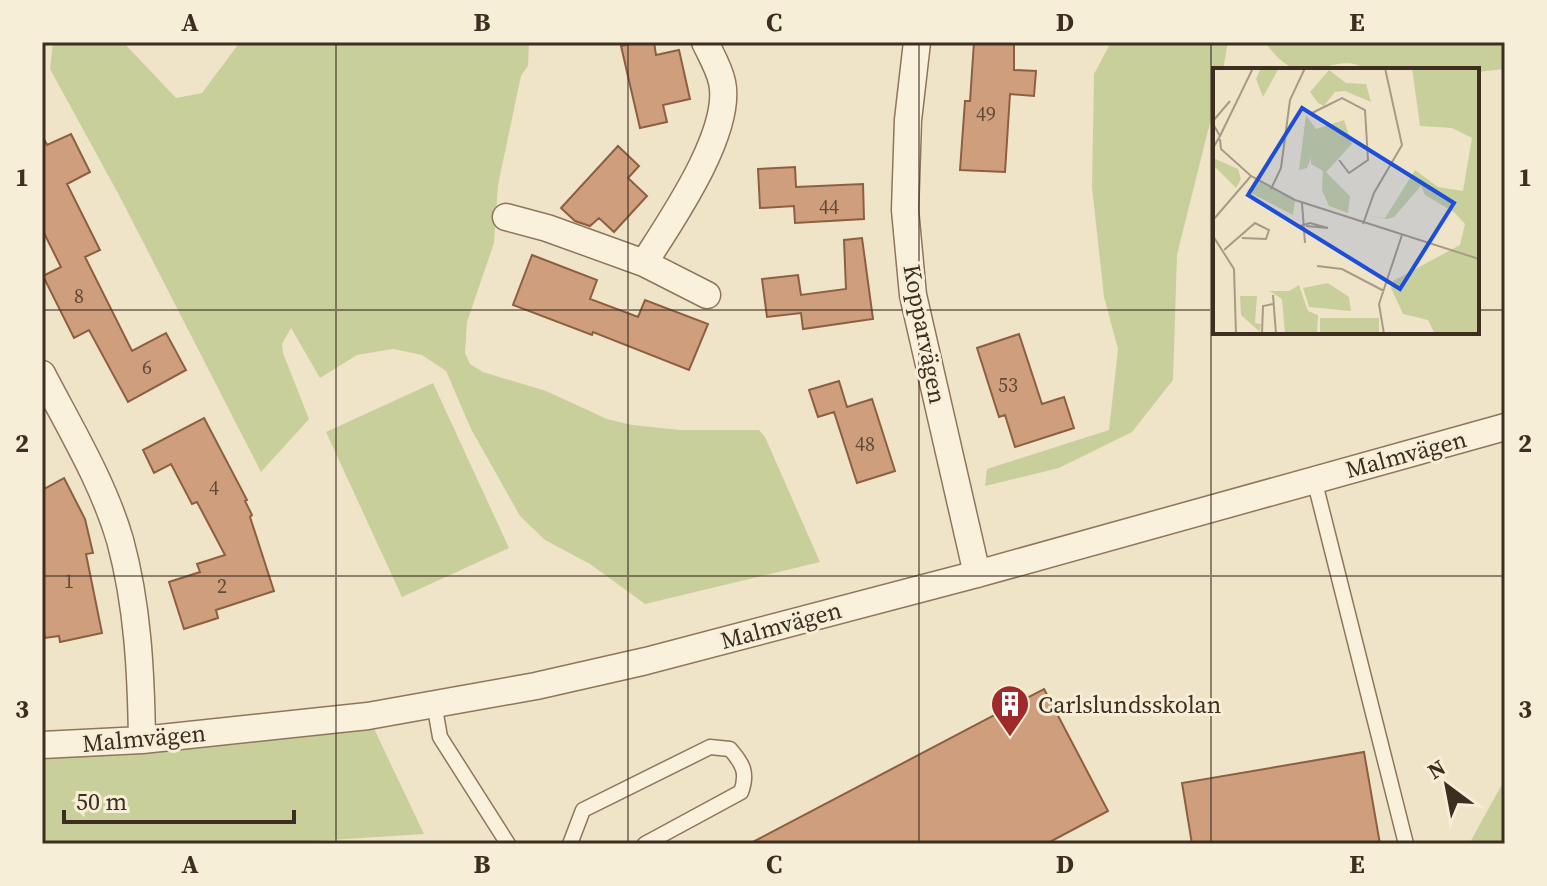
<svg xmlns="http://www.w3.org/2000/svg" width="1547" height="886" viewBox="0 0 1547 886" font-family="'Source Serif 4',serif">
<rect width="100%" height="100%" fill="#f0e4c8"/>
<path fill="#c9cf9b" d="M 53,42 L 123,42 L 176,98 L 202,93 L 240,42 L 529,42 L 528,66 L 521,76 L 498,185 L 494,243 L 467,322 L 465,353 L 470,364 L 483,372 L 546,391 L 607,419 L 632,425 L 680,430 L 759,430 L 765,437 L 820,562 L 645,604 L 590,564 L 545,540 L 520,516 L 471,429 L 446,371 L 422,355 L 393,349 L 357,355 L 320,378 L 291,328 L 282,344 L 283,353 L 309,419 L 261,472 L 120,197 L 50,69 Z
M 1111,42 L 1228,42 L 1223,70 L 1215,70 L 1215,103 L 1177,255 L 1173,380 L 1132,432 L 1059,468 L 985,486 L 987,469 L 1109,430 L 1118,349 L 1104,297 L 1092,187 L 1094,74 Z
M 1265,42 L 1505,42 L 1505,69 L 1477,72 L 1477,70 L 1367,70 C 1330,45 1307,102 1265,42 Z
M 433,383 L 509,548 L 402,597 L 326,432 Z
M 368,716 L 424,834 L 269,844 L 42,844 L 42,745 Z
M 1505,779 L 1505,844 L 1469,844 Z"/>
<path fill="#cf9f7d" stroke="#8d5f41" stroke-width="2" d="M 639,42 L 654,42 L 656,55 L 679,50 L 690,99 L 663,105 L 667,122 L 640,128 L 621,46 Z
M 974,42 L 1014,42 L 1014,70 L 1036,71 L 1034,96 L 1010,94 L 1005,172 L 960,170 L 965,101 L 970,101 Z
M 71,134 L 90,172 L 67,184 L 100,250 L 85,257 L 132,351 L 166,333 L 186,370 L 128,402 L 89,330 L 74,338 L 43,276 L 61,267 L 42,229 L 42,135 L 47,145 Z
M 618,146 L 639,166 L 628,178 L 647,196 L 614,232 L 599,218 L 590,226 L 575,221 L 561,208 Z
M 795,167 L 796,187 L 863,184 L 864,219 L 795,223 L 794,206 L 760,208 L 758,169 Z
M 862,238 L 873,319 L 803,329 L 801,313 L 767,317 L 762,279 L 798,275 L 801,295 L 846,289 L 844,240 Z
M 532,255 L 597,280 L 590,299 L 638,317 L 645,300 L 708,324 L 689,370 L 593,332 L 592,335 L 513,305 Z
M 1019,334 L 1042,404 L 1064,397 L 1074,428 L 1015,447 L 1005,415 L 999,417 L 977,348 Z
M 839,381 L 847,407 L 872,399 L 895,471 L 857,483 L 834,412 L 818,417 L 809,390 Z
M 204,418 L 247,500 L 245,501 L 252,515 L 250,517 L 274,591 L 216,610 L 218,618 L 184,629 L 169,582 L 200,572 L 197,564 L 225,555 L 197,502 L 192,504 L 171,464 L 154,473 L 143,450 Z
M 64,478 L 85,519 L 93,553 L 86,554 L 102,633 L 60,642 L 59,636 L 45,638 L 42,624 L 42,490 Z
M 1044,689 L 1108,811 L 1046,844 L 749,844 Z
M 1364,752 L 1380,844 L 1192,844 L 1182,783 Z"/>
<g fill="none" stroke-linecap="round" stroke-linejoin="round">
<defs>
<path id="service" d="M 1314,479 L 1406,844
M 434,703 L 440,737 L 508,844
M 570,844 L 583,810 L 710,747 L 730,749 C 743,764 748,773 741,792 L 645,844"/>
<path id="minor" d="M 917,42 L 908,120 L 905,210 L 913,295 L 977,574
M 506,217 L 547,228 L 644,263 C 670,222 733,132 722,82 C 719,68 711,55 705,42
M 644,263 L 707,295
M 42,374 C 70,428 103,482 120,540 C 138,606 141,673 142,740
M 42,745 L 142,740 L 368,716 L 536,686 L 646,661 L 977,574 L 1505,427"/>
</defs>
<use href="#service" stroke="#8d765c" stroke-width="17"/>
<use href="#minor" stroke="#8d765c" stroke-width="29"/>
<use href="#service" stroke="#faf1dc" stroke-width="14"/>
<use href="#minor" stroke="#faf1dc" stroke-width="26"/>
</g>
<path fill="none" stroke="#3d2e20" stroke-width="2" stroke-opacity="0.55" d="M 336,42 L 336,844M 628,42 L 628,844M 919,42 L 919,844M 1211,42 L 1211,844M 42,310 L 1215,310M 1477,310 L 1505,310M 42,576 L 1505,576"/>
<defs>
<symbol id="building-pin" viewBox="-11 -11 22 30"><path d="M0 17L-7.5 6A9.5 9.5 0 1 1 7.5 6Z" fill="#9e2a2b" stroke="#f7eed8"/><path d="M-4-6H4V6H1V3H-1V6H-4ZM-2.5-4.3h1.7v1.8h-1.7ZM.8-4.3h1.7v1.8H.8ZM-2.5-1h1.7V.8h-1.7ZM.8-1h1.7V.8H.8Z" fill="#fff"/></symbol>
</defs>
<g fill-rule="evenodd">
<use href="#building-pin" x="988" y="682" width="44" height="60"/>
</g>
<g text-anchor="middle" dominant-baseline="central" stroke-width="6" stroke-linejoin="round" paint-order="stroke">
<g font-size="20" fill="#624a37">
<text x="986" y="114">49</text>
<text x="829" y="207">44</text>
<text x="79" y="296">8</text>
<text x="147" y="367">6</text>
<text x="1008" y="385">53</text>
<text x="865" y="444">48</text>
<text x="214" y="488">4</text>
<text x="69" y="581">1</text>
<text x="222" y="586">2</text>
</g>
<g font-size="24" fill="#3d2e20" stroke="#f7eed8">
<text transform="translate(925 334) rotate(79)">Kopparvägen</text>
<text transform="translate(1406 454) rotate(-15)">Malmvägen</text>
<text transform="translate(781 625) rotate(-15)">Malmvägen</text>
<text transform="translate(144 738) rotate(-5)">Malmvägen</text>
</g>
<g font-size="24" fill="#3d2e20" stroke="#f7eed8" text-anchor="start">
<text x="1038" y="704">Carlslundsskolan</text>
</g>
</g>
<g transform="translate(1213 68)">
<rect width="266" height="266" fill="#f0e4c8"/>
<path d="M 48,0 L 66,0 L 50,29 L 43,11 ZM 199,0 L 266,0 L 266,266 L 222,266 L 215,252 L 190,246 L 178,220 L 180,213 L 247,177 L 252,156 L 241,144 L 212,127 L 208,118 L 181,149 L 174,151 L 156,148 L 172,150 L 202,102 L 225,119 L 250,123 L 259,70 L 239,60 L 207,58 ZM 116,2 L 133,15 L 153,16 L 158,34 L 132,23 L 122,24 L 111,38 L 105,35 L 97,24 ZM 93,47 L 103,61 L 131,52 L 139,76 L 113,104 L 137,128 L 135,145 L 116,138 L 109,122 L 110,103 L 98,96 L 98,90 L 94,100 L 86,102 ZM 0,90 L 25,101 L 28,111 L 23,120 L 0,97 ZM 43,112 L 82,132 L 80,147 L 34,123 ZM 115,215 L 136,229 L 138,243 L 96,239 L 90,220 ZM 86,217 L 95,243 L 105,247 L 104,266 L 72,266 L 69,231 L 56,223 L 76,223 ZM 27,228 L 44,228 L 42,255 L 48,256 L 47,264 L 28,247 ZM 107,250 L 166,250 L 166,266 L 107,266 Z" fill="#c9cf9b"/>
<path fill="none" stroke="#a89b85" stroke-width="2" d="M 99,45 L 129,30 L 152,42 L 155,92 L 136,105 L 126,92M 0,53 L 17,33M 0,56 L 7,68 L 0,80M 7,68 L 40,0M 7,71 L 8,81 L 38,108 L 82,132 L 266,191M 58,121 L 68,100 L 77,32 L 92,0M 89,135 L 92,175M 0,152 L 38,108M 150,156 L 161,125 L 189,77 L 172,0M 87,158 L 97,155 L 115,160 L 93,158M 0,168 L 21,201 L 23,266M 11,182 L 42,155 L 56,162 L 53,171 L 29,170M 104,198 L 129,201 L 171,223M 60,227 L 63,266M 49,266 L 50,238 L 60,236M 171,266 L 166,236 L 189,167"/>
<path fill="#1d4ed8" fill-opacity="0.15" stroke="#1d4ed8" stroke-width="4" d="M 89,40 L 241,135 L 187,221 L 35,127 Z"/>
<rect width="266" height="266" fill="none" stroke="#3d2e20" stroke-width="4"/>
</g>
<rect width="1547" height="886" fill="none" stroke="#f7eed8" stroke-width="88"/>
<g transform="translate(1447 786) rotate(328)" stroke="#f7eed8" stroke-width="6" paint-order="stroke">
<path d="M0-6L14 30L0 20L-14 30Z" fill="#3d2e20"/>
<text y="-12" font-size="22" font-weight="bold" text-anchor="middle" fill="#3d2e20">N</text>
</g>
<path d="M64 810v12h230v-12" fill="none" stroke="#3d2e20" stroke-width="4"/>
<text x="76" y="810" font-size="24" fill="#3d2e20" stroke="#f7eed8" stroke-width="6" paint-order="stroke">50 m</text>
<rect x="44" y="44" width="1459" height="798" fill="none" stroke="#3d2e20" stroke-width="3"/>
<g font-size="26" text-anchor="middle" font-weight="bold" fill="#3d2e20">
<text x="190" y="31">A</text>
<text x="482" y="31">B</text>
<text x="774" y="31">C</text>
<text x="1065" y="31">D</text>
<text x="1357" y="31">E</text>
<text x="22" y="186">1</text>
<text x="1525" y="186">1</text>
<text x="22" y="452">2</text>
<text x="1525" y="452">2</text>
<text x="22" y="718">3</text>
<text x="1525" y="718">3</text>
<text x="190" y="873">A</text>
<text x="482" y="873">B</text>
<text x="774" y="873">C</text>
<text x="1065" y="873">D</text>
<text x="1357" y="873">E</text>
</g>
</svg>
